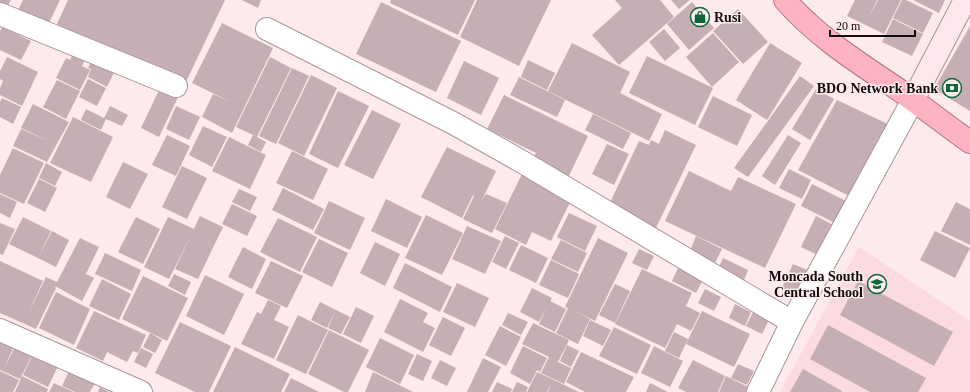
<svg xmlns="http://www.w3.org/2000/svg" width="970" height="392" viewBox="0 0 970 392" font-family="'Times New Roman',serif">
<rect width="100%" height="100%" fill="#fceaed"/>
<path fill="#fbdbe1" d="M 859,247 L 970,321 L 970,392 L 780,392 Z"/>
<path fill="#c5afb4" d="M 0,0 L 11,0 L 7,8 L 0,5 Z
M 23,0 L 60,0 L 47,27 L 17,12 Z
M 68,0 L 225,0 L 184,86 L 57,24 Z
M 242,0 L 261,0 L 258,8 Z
M 391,0 L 475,0 L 458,35 L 390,3 Z
M 477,0 L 551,0 L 519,66 L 460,37 Z
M 615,0 L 660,0 L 674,17 L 619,65 L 592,35 L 622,8 Z
M 671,0 L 690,0 L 679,9 Z
M 855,0 L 877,0 L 868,19 L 878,0 L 901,0 L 884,34 L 847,16 Z
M 902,0 L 906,0 L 933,13 L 923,33 L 893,18 Z
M 913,0 L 945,0 L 939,13 Z
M 381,2 L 461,41 L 436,92 L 356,54 Z
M 692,2 L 714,28 L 689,50 L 667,24 Z
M 738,9 L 768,42 L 743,64 L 713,31 Z
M 893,19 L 923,34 L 912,56 L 882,42 Z
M 222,23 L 273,48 L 232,133 L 202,117 L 213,94 L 231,102 L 192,83 Z
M 970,26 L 970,111 L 934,89 Z
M 2,27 L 31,41 L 21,60 L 0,50 L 0,31 Z
M 664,29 L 680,48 L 665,61 L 649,42 Z
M 713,33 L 739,62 L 712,87 L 686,57 Z
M 572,43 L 630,72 L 620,93 L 662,114 L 649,141 L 548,91 Z
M 770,43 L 802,63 L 767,120 L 736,100 Z
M 76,47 L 88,52 L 82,66 L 70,60 Z
M 94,55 L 117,66 L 107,87 L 88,77 L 91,69 L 88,68 Z
M 647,56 L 713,88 L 695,125 L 629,93 Z
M 7,57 L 38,72 L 22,106 L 0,95 L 0,88 L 3,81 L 0,79 L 0,71 Z
M 270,57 L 291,68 L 257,137 L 266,142 L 261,152 L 248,145 L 253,135 L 236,127 Z
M 66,58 L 90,70 L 80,90 L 56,78 Z
M 528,60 L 555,73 L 547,90 L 521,77 Z
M 464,61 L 499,78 L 481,115 L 447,98 Z
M 292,68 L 309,76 L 276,144 L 259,136 Z
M 311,75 L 337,88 L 304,156 L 278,143 Z
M 800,76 L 814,86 L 748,177 L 734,168 Z
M 519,77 L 565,100 L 557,117 L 510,95 Z
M 88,79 L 106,88 L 97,106 L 79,97 Z
M 57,80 L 80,91 L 66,119 L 43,107 Z
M 162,84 L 180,93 L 159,137 L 141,128 Z
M 816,89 L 834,99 L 810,140 L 792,129 Z
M 338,91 L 369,106 L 338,168 L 309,154 Z
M 504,95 L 588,136 L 568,178 L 532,160 L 536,153 L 487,129 Z
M 713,96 L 752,115 L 737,146 L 698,127 Z
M 2,98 L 21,107 L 13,124 L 0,117 L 0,102 Z
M 837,100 L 892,126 L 855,199 L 798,170 Z
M 33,104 L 69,122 L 47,162 L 13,146 L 21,129 L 49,141 L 21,128 Z
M 110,106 L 128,115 L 122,126 L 106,119 L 101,130 L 81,120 L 86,109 L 104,118 Z
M 176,106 L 200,117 L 189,140 L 166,129 Z
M 372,110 L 401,124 L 373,179 L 344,165 Z
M 593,114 L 631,133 L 623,149 L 585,130 Z
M 73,117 L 113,137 L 91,182 L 50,163 Z
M 203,126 L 227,137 L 212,167 L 189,155 Z
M 665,130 L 696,145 L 654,232 L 607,209 L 639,141 L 649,145 L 651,140 L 659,144 Z
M 167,135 L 190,146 L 176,176 L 152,165 Z
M 788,135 L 801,143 L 775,185 L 762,176 Z
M 229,137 L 266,155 L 250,189 L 212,171 Z
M 607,144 L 629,154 L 614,185 L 592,174 Z
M 447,147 L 496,171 L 482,200 L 486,194 L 507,203 L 492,233 L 463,219 L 474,196 L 473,195 L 462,218 L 421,197 Z
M 13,148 L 44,163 L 24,204 L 0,193 L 0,175 Z
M 292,151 L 328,169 L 313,200 L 276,183 Z
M 123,162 L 148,174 L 130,209 L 106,197 Z
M 46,163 L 62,172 L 55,186 L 39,178 Z
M 182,166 L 207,178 L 187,219 L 162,207 Z
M 789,169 L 811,180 L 802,199 L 779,188 Z
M 689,171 L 731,191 L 738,177 L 796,204 L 765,268 L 665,221 Z
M 522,174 L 572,198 L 551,241 L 532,232 L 526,245 L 495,229 Z
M 39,179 L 57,188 L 45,212 L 27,203 Z
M 812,184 L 848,202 L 837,224 L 801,206 Z
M 283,188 L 324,209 L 313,230 L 272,210 Z
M 239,189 L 257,197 L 250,211 L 232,202 Z
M 0,194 L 17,202 L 10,218 L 0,213 Z
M 386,199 L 422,217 L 407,248 L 371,231 Z
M 329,201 L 365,218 L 350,250 L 314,233 Z
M 956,202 L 970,209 L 970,245 L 941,231 Z
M 232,204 L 257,216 L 247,236 L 222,224 Z
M 569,213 L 597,226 L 585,251 L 557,237 Z
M 426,215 L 463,233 L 442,275 L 405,258 Z
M 200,216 L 223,227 L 198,279 L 175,269 Z
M 816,216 L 839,228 L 824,258 L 801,247 Z
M 23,217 L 51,231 L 38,258 L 9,244 Z
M 136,217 L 160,229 L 143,264 L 118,252 Z
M 168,217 L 194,229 L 169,279 L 144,267 Z
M 278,218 L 317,237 L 300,272 L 260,252 Z
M 0,223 L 15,229 L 3,255 L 0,254 Z
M 467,226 L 501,241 L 485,274 L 452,259 Z
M 52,231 L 69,240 L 56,267 L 38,258 Z
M 935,231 L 970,248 L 955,278 L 920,260 Z
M 505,236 L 519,243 L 506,269 L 492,262 Z
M 696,236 L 722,249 L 715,263 L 690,251 Z
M 80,238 L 99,247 L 86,274 L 94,278 L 82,301 L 55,286 L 56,288 L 36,329 L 0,313 L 0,261 L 43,281 L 27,316 L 46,277 L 57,282 Z
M 598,238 L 628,253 L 595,321 L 570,309 L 590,319 L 578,344 L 556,333 L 568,308 L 565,307 Z
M 319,239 L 348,253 L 332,287 L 302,272 Z
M 561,240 L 587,253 L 578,272 L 551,259 Z
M 375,242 L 400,254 L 385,286 L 360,273 Z
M 521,245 L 548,258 L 536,283 L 509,270 Z
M 243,247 L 266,259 L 252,289 L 228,277 Z
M 639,249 L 654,256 L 647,270 L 632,263 Z
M 105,253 L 141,270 L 132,291 L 95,274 Z
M 723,258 L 748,270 L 742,285 L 716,273 Z
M 551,260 L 579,274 L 568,298 L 539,285 Z
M 271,261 L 303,276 L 287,308 L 255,293 Z
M 681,262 L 706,274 L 696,293 L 672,281 Z
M 405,263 L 452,287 L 440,312 L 393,288 Z
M 793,264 L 814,273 L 802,298 L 782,288 Z
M 642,269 L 692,293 L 686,306 L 700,313 L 691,331 L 677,324 L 665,348 L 615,324 Z
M 174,274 L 191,282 L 185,295 L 168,286 Z
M 205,275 L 244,294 L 224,335 L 186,316 Z
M 143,276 L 188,298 L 167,341 L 122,319 Z
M 102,279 L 131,294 L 119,320 L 89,306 Z
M 858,281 L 953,332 L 934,366 L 840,315 Z
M 457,283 L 489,298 L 475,327 L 443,312 Z
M 615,284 L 630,291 L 615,323 L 599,315 Z
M 532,288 L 552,298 L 539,322 L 520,312 Z
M 705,289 L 721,297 L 714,311 L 698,303 Z
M 56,292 L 90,309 L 74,345 L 39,328 Z
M 400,299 L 428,313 L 423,322 L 435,328 L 423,352 L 384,332 Z
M 268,300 L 281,306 L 274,320 L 289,327 L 274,359 L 241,344 L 257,312 L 261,314 Z
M 550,301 L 566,309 L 555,332 L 539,324 Z
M 320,302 L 336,310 L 327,328 L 311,320 Z
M 735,304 L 751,312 L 745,326 L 729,318 Z
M 356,307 L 374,316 L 361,343 L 343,334 Z
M 336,310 L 350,317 L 341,334 L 328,328 Z
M 94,311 L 146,335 L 138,353 L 133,351 L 127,362 L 107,352 L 103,361 L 76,348 Z
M 702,311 L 750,334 L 734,367 L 686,344 Z
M 753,312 L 769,320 L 762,334 L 746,326 Z
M 508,313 L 528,322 L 521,335 L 502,325 Z
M 298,315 L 328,330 L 306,374 L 276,360 Z
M 443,317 L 465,328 L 451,356 L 429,345 Z
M 590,320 L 611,330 L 603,346 L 583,336 Z
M 180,322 L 231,346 L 209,392 L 195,392 L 155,373 Z
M 533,323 L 569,340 L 558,362 L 571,368 L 564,384 L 541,373 L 549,357 L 522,344 Z
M 828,325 L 926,378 L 918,392 L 870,392 L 810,359 Z
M 500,326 L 521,337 L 506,366 L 485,355 Z
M 614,327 L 651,345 L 637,374 L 599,356 Z
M 329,330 L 369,350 L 348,392 L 344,392 L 308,374 Z
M 674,332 L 688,339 L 679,358 L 665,351 Z
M 150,333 L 162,340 L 155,353 L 143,347 Z
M 2,338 L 15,344 L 4,368 L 15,347 L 32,355 L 20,379 L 0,370 L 0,343 Z
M 380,338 L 414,355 L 400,384 L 366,367 Z
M 567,345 L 579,351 L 571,367 L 560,361 Z
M 523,346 L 547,358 L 540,372 L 537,370 L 530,384 L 510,373 Z
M 654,346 L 683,361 L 670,387 L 641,373 Z
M 235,347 L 290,374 L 281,392 L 213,392 Z
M 141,348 L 153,354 L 146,368 L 134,362 Z
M 581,352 L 634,377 L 626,392 L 585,392 L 566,382 Z
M 33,354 L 58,366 L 48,387 L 23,375 Z
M 417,354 L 432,361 L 423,381 L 408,374 Z
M 483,358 L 501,367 L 488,392 L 467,392 Z
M 440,360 L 456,368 L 447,386 L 431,378 Z
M 693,360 L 725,376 L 718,392 L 686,392 L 678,388 Z
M 738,364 L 754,371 L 747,385 L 731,378 Z
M 70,369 L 96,381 L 90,392 L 75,392 L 62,386 Z
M 803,369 L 842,391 L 841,392 L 790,392 Z
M 0,371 L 19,380 L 13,392 L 0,392 Z
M 373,372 L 413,392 L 365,392 Z
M 537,372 L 554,380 L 579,392 L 548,392 L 551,384 L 547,392 L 527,392 Z
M 22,376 L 48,389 L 47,392 L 15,392 Z
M 726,376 L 750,388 L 748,392 L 719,392 Z
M 291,378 L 319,392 L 284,392 Z
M 497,382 L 512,389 L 511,392 L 492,392 Z
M 517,382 L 528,387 L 526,392 L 512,392 Z
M 54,383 L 73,392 L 49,392 Z
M 650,383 L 668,392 L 646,392 Z
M 100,387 L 109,392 L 98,392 Z"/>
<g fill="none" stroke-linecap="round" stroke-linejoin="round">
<defs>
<path id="street" d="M 0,14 L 176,86
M 267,29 L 453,123 L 519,160 L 792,322
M 0,330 L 141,392
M 758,392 L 792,322 L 913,100"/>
<path id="secondary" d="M 913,100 L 965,0"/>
<path id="highway" d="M 785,0 C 817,37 859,63 899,90 C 923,107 946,125 970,142"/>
</defs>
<use href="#street" stroke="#aa9498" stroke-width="24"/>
<use href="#secondary" stroke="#aa9498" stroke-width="24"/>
<use href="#highway" stroke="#ac7883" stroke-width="24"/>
<use href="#street" stroke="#fff" stroke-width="22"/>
<use href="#secondary" stroke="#ffe8ed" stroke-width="22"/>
<use href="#highway" stroke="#feb2c2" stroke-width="22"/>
</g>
<defs>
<symbol id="shop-ring" viewBox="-11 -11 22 22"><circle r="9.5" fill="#fceaed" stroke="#0b673a" stroke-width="1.5"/><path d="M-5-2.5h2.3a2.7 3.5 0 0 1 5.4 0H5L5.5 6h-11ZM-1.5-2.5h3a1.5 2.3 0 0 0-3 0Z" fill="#0b673a"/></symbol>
<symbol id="bank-ring" viewBox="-11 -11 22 22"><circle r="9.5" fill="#fceaed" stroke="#0b673a" stroke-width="1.5"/><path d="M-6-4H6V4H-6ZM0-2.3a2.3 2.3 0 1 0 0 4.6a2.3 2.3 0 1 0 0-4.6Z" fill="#0b673a"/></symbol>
<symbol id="school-ring" viewBox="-11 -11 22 22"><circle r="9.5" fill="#fceaed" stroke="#0b673a" stroke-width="1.5"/><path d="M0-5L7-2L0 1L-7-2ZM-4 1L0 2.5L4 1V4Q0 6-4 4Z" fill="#0b673a"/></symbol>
</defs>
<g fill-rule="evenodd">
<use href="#shop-ring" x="689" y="6" width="22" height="22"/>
<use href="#bank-ring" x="941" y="77" width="22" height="22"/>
<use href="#school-ring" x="866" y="273" width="22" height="22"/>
</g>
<g text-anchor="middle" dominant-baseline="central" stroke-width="3" stroke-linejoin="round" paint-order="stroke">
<g font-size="14" font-weight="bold" fill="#130c0e" stroke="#fceaed" text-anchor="end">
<text x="714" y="17" text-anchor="start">Rusi</text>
<text x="938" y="88">BDO Network Bank</text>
<text x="863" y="276">Moncada South<tspan x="863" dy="16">Central School</tspan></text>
</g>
</g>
<path d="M830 30v6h85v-6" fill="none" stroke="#130c0e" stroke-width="2"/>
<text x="836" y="30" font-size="12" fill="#130c0e" stroke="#fceaed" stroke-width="3" paint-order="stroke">20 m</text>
</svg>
